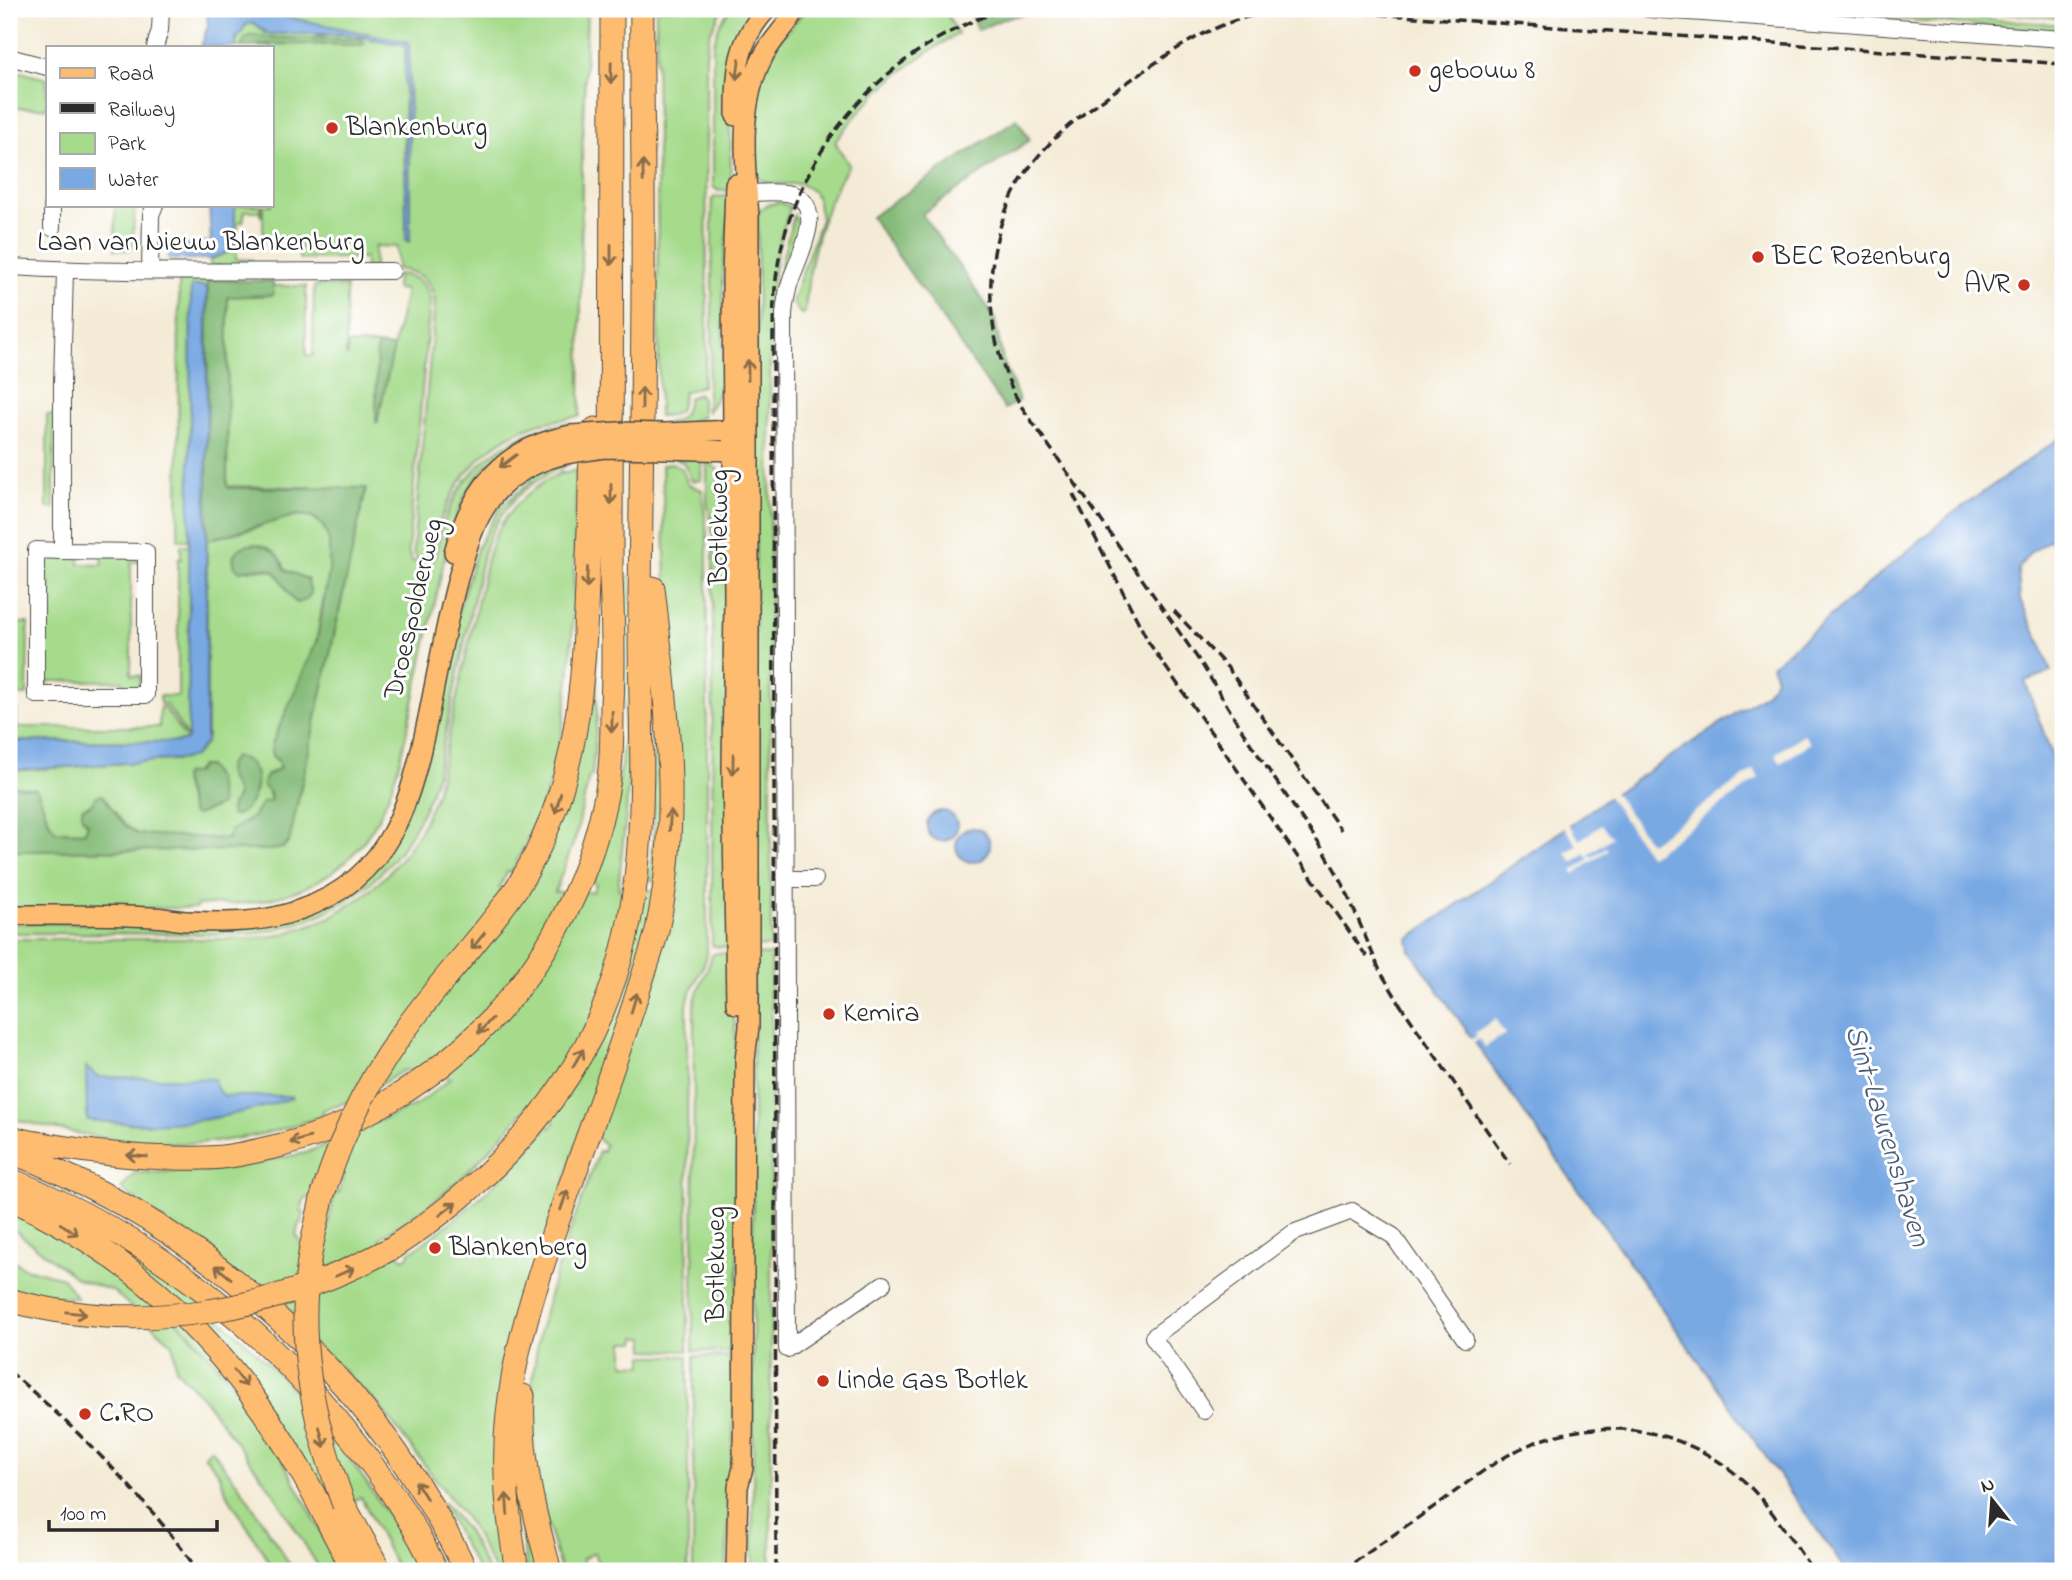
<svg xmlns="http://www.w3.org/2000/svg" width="2072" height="1580" viewBox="0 0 2072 1580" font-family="'Indie Flower',sans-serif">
<rect width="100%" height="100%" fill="#fff"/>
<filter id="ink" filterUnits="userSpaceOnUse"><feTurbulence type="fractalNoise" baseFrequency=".0143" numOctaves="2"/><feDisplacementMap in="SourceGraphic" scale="14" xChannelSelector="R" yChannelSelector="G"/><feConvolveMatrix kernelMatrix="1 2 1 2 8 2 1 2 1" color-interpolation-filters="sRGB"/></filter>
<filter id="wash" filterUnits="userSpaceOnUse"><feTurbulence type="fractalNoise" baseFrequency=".00686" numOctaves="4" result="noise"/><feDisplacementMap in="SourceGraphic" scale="28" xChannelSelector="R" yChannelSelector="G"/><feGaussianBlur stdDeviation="1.57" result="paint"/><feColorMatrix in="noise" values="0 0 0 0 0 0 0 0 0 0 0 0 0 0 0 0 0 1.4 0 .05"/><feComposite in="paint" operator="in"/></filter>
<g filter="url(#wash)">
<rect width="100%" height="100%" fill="#f4ebd6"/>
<path fill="#a6db8c" stroke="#68835c" stroke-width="2" fill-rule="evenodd" d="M 240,9 L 587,9 L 582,163 L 580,416 C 566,419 552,420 538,424 C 476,443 443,495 431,555 L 427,559 L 417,559 L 413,551 L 435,302 C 432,279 418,271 397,269 L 397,247 L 375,246 L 374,268 L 365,268 L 365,258 L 299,259 L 299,239 L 263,238 L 263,205 L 271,205 L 271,47 L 236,47 C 235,39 246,17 257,24 C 261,26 262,31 265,33 L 304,32 L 319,35 L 345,34 L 405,45 L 404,153 L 408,242 L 410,241 L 409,42 Z
M 656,9 L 722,9 L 710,33 L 706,55 L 707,353 L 702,386 L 684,392 L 679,411 L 672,415 L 659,416 Z
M 730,9 L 760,9 L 730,106 L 731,190 L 718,191 L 713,186 L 713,45 L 720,24 Z
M 806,9 L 944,9 L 958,34 C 903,65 873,92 835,142 L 849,165 C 821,208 808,263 805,313 L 801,314 L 792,302 L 821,219 L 817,198 L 814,192 L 801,184 L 773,184 L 762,181 L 754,171 L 751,103 L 769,52 Z
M 1764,9 L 1860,9 L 2063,25 L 2056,31 Z
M 1933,9 L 2026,11 L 2028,9 L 2063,9 L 2063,18 Z
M 9,69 L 47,79 L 47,108 L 9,108 Z
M 731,196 L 723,273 L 723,385 L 707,413 L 708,378 L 712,352 L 712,200 L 715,197 Z
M 779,202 L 790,207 L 777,252 L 770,298 L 771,946 L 753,947 L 758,212 L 767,205 Z
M 115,205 L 135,205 L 132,250 L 115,250 Z
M 235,205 L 261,205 L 261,217 L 259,211 L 245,211 L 243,222 L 238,222 L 236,259 L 252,260 L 252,267 L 210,265 L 210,260 L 235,249 Z
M 794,215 L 798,223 L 799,232 L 775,313 L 782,260 Z
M 397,274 C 415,275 427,282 430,300 L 408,551 L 412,561 L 425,565 L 434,559 C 439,543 441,527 448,512 C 469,461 517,429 570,423 L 571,430 C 546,434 522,438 501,454 C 460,483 449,532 440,579 C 431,620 422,662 413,703 C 394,795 375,874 270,899 C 247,905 221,904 197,905 L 196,908 L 9,909 L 9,851 L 283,848 L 289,842 L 366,488 L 227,486 L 228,296 L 273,295 L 273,286 L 306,286 L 306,356 L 313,356 L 314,286 L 346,286 L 346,356 L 348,356 L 348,344 L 377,345 L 377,423 L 406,290 L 396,289 Z
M 203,279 L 208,280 L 207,286 L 191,287 L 190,540 L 178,540 L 179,281 Z
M 699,394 L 702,400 L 702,418 L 688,423 L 666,425 L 666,423 C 683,421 686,413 688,398 Z
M 47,415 L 54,415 L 54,508 L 47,508 Z
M 674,458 L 702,459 L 701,480 L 692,481 L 684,463 Z
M 707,460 L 720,472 L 726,486 L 731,948 L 712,946 L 713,535 L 707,501 Z
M 570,461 L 570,464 C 527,480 497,509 483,554 L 437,773 C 409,867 346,921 249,934 L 9,933 L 9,923 L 145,924 L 235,929 L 381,864 L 478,546 L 500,508 L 531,480 L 530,478 L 549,468 Z
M 672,463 L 682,469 L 688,484 L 702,490 L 707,535 L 707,955 C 703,973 689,986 687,1006 L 688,1351 L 645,1350 L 645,1337 L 637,1337 L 636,1342 L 624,1342 L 624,1364 L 643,1365 L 643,1356 L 688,1356 L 688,1571 L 601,1571 L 594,1553 L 582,1559 L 587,1571 L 561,1571 C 554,1546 545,1520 540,1494 C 535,1470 532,1428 532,1403 C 532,1319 572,1229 599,1151 L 603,1152 L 605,1144 L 581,1129 L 526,1303 L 513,1571 L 495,1571 L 469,1523 L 380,1407 L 344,1371 L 185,1237 L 121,1189 L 134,1173 L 212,1171 L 306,1153 L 418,1104 L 451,1078 L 404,1070 C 381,1085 359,1097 335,1107 L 333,1105 L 322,1111 L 324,1115 C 210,1159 123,1146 9,1118 L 9,939 L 250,939 L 280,935 L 313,924 L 329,918 L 362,897 L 385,877 L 403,856 L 421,829 L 436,794 L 487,559 C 498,517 524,491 562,472 L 563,474 L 576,470 C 573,564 578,672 555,764 C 545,802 529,838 511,873 L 508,871 L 499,888 L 532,888 L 540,872 L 537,871 L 591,629 L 597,629 L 597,717 L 592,776 L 589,776 L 576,836 L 555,892 L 593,892 L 596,884 L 593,882 C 606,845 617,806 621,767 C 627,704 624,640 624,577 L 631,577 L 634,763 L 629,767 L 626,815 L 618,889 L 677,891 L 679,873 L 676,873 L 662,465 ZM 528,1105 L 555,1122 L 551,1128 L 548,1126 C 507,1176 462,1217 409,1253 L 410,1255 L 404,1259 L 379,1239 C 395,1226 416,1215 433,1202 C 469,1174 499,1141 528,1105 ZM 344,1178 L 339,1193 L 335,1192 L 322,1254 L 325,1255 L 323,1271 L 296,1235 L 299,1223 L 302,1223 L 304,1212 L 301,1211 L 304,1200 Z
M 306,515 C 344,527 328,577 322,606 C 320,619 319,632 315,644 C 304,678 287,711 272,744 L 272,756 L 278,761 L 280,768 L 266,775 L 267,789 L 271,800 C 261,803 261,809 253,816 C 243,826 233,826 227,839 C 206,839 152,841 135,833 C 116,824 118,804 95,798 L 92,804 L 82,808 L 82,817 L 88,824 L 85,832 L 56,831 L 52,828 L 36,789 L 9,785 L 9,771 L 184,759 L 207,738 L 207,540 L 256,528 L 289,516 ZM 283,563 L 285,570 L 307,579 L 288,591 C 275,560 263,572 237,570 ZM 201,766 L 218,789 L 221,805 L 202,813 L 192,814 L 183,782 Z
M 181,545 L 190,545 L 190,730 L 186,740 L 178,742 L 9,741 L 9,716 L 13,716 L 13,709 L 17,709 L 17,727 L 159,727 L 160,707 L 164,707 L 184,736 L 186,735 L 166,704 L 160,704 L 160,696 L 178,696 L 178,559 L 181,559 Z
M 79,554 L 79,564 L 102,565 L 103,555 L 132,555 L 140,562 L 131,562 L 131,675 L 141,676 L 138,688 L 123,691 L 123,681 L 48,681 L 48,690 L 42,687 L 41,619 L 50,619 L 50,584 L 41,584 L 43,558 Z
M 9,623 L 28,623 L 27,695 L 17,695 L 16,700 L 9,700 Z
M 653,671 L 664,734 L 657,881 L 649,880 L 654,826 Z
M 716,953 L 731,953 L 737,1064 L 738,1345 L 729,1352 L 693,1351 L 694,1006 C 696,988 708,973 712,955 Z
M 753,954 L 771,955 L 771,1571 L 753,1571 Z
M 9,1207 L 107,1264 L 192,1335 L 262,1421 L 342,1571 L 321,1571 L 273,1492 L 203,1398 L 176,1369 L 173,1344 L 113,1291 L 77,1279 L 9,1226 Z
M 103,1238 C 133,1257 164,1274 192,1296 C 286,1370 365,1465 419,1571 L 398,1571 L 361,1497 L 330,1510 L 309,1467 Z
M 9,1256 L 22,1267 L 63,1278 L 77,1298 L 57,1296 L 55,1299 L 9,1291 Z
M 694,1356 L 729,1357 L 730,1374 L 736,1375 L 726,1571 L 693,1571 Z
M 518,1425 L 546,1571 L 528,1571 C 517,1523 517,1475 518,1425 Z
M 211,1449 L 243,1491 L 294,1571 L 275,1571 L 227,1494 L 217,1470 L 204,1455 Z
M 444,1503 L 467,1531 L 488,1571 L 478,1571 L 442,1504 Z"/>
<path fill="#84bb78" stroke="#587352" stroke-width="2" d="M 969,9 L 1045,9 L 1003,19 L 978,30 Z
M 252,35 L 276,38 L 361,39 L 365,43 L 361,45 L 263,44 L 255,47 L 241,47 L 245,38 Z
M 1017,119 L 1030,140 L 922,214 L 994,316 L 1003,360 L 1019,400 L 1005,409 L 871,217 Z
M 208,280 L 273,281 L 273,295 L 228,297 L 227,486 L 229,488 L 366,488 L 289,842 L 283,848 L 271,850 L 9,851 L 9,785 L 36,789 C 45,802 44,821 56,831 L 85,832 L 88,824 L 82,817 L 82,808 L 89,806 L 97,796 L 102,795 L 124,824 L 137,834 L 228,839 L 230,831 L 254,816 L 262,803 L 271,800 L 270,793 L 263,786 C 263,773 272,775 280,768 L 278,761 L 271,753 L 272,744 L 317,640 L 329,572 L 329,543 L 327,535 L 324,527 L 314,517 L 298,515 L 207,540 Z
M 377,345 L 394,347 L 377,423 L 376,422 Z
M 256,544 C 272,548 280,554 285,570 L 307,579 L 311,593 L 306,600 L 298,603 L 294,601 C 274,574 283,562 240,571 L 235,567 C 229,551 241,545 256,544 Z
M 235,757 C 268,760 259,808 234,816 L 231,815 L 230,810 L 237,795 C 233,780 218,769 235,757 Z
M 201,766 L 208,766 L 217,780 L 221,805 L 196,815 L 192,814 L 183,778 L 185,774 L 195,773 Z"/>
<path fill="#79a9e3" stroke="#526a87" stroke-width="2" d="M 207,9 L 257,11 L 409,42 L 410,241 L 406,240 L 405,45 L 345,34 L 269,34 L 253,23 L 245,25 L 241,34 L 236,37 L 236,47 L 201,47 L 208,25 Z
M 209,205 L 235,205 L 235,249 L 211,259 L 168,259 L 168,245 L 201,245 L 202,242 L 211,242 Z
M 191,286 L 207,286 L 206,743 L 194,756 L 184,759 L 9,771 L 9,741 L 178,742 L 186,740 L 188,736 Z
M 2063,436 L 2063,479 L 2056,485 L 2063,496 L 2063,531 L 2030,553 L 2018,569 L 2020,600 L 2042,646 L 2051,672 L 2025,681 L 2063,786 L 2063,1571 L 1846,1571 L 1410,950 L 1408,939 L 1605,800 L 1765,694 L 1776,679 L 1772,665 L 1949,516 Z
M927 826a15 15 0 1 1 30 0a15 15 0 1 1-30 0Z
M956 845a17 17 0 1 1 34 0a17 17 0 1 1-34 0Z
M 86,1067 L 96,1076 L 102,1077 L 214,1079 L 218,1091 L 225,1096 L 292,1096 L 292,1098 C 218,1122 165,1129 87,1120 Z"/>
<path fill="#f4ebd6" d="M 1804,734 L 1810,743 L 1781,763 L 1775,754 Z
M 1754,770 L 1759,778 L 1650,856 L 1607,795 L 1613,791 L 1650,843 Z
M 1567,822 L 1580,840 L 1601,825 L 1612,837 L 1589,854 L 1592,857 L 1606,847 L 1608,850 L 1574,874 L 1572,871 L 1589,859 L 1585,853 L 1573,862 L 1566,853 L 1577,845 L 1563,825 Z
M 1495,1019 L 1505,1034 L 1485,1047 L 1479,1039 L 1470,1045 L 1468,1041 L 1477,1036 L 1475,1033 Z"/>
</g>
<g filter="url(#ink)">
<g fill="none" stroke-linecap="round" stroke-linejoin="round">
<defs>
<path id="minor" d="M 1648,9 L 2063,39
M 155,47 L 160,30 L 161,9
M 9,57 L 47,67
M 736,193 C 753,194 774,190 791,194 C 829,205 797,259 790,282 C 787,292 785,303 784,314 L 787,1349
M 52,228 L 52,205
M 9,267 C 136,274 264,271 392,271
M 150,271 L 151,215 L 155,205
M 62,551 L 146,552 L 146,695 L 36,695 L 36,550 L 62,551 L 62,384 L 65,270
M 787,879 L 815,879
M 787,1349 L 883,1284
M 1204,1411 L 1153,1337 L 1293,1233 L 1352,1211 L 1393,1236 L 1465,1339"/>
<path id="major" d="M 736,116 C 736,73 736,42 767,9
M 735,184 L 732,278 L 734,596 L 732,767 L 736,1004
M 666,433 L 733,430 L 745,436
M 666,449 L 733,451 L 743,443
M 454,552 C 472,488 502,448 571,435
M 9,915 C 56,915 105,914 152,917 C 165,917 177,921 189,921 C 226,923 264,923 299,910 C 393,878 411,800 429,713 C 438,668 446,623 458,578 C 466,551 473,523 490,500 C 509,474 540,459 571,453
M 736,1571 L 738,1487 L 743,1468 L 745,1060 L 749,1027 L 749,216 C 745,164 738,105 763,57 C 771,40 790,23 796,9"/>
<path id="highway" d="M 518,886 C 587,776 584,655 589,530 C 591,497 588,461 595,429
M 9,1138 C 73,1150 138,1160 203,1158 C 230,1158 256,1151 282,1145 C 443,1104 569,967 604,805 C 612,772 612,739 612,705 C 614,662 613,620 611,578 L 612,9
M 9,1151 C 206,1226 375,1380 466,1571
M 9,1179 C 147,1235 267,1327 358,1446 C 388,1485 416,1526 436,1571
M 9,1198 C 137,1256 229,1347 299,1468 C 319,1502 335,1537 354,1571
M 311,1248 L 323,1194
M 392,1248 C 482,1189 559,1112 602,1012 C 656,885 639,744 640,610 C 641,467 644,325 643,182 C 643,124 641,67 642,9
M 523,1396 C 520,1456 534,1514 550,1571
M 344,1505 L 380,1571
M 517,1571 C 508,1519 502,1466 508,1414 C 514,1353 532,1297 551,1240 C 579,1158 611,1078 637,995 C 643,974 652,952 657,930 C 682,816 666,702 653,588"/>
</defs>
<use href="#minor" stroke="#494845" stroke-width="18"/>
<use href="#major" stroke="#494845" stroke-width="22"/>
<use href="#highway" stroke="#494845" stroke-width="25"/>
<use href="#minor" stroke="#fff" stroke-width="16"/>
<use href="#major" stroke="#febc71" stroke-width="19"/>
<use href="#highway" stroke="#febc71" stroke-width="23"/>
<path stroke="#2b2b2b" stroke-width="3.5" stroke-dasharray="10 5" stroke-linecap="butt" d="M 1334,11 L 2063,64
M 1342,11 C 1311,11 1278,9 1247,17 C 1205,28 1171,52 1135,77 C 1102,100 1068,122 1041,153 C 980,223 976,327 1021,406 L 1203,666 L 1248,740 L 1324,851 L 1343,884 L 1380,971 L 1403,1009
M 1073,494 L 1149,643 L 1367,957
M 1174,611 L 1228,668 L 1341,830
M 1399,1003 L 1510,1164
M 9,1371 C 77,1429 147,1498 198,1571
M 776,1571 L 773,356 C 773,321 773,288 780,254 C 804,139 894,43 1006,9
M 1342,1571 C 1373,1549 1406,1526 1438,1504 C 1465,1485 1492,1462 1522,1448 C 1597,1413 1684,1426 1745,1482 C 1772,1508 1792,1541 1813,1571"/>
<defs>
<path id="major-bridge" d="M 571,435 L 618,432 L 666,433
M 571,453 L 604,448 L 666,449"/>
<path id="highway-bridge" d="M 323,1194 C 343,1130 374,1068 416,1015 C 449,971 487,932 518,886
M 311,1248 C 295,1340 312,1419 344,1505
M 9,1300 C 139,1336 275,1312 392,1248"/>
</defs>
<use href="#major-bridge" stroke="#494845" stroke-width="22" stroke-linecap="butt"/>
<use href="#highway-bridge" stroke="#494845" stroke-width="25" stroke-linecap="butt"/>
<use href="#major-bridge" stroke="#febc71" stroke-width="19"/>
<use href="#highway-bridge" stroke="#febc71" stroke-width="23"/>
</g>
<defs><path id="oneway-shaft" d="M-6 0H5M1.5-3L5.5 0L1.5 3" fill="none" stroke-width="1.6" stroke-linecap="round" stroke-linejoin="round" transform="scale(1.75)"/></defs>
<g stroke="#8a6c4a">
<use href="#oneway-shaft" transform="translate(738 69) rotate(98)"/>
<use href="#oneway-shaft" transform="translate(611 73) rotate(91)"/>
<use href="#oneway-shaft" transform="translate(643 171) rotate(-91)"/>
<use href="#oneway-shaft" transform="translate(611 255) rotate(90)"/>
<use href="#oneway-shaft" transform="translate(748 370) rotate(-90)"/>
<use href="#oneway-shaft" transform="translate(642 398) rotate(-90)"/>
<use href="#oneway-shaft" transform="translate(508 461) rotate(143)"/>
<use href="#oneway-shaft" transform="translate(611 494) rotate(90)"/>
<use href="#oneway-shaft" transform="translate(587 578) rotate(93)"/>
<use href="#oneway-shaft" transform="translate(612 722) rotate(91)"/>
<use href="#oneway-shaft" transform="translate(733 764) rotate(91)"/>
<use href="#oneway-shaft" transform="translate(558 803) rotate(106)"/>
<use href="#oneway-shaft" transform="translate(670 820) rotate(-87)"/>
<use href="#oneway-shaft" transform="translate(478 941) rotate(129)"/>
<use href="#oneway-shaft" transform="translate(634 1003) rotate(-73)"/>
<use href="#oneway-shaft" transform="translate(485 1026) rotate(132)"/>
<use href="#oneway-shaft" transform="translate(578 1058) rotate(-59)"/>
<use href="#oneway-shaft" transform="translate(300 1140) rotate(164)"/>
<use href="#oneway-shaft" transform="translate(137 1156) rotate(-175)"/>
<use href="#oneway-shaft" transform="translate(564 1200) rotate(-71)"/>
<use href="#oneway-shaft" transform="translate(448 1209) rotate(-38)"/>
<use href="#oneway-shaft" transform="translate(69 1229) rotate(32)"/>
<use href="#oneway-shaft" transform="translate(223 1272) rotate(-141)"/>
<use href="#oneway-shaft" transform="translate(345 1272) rotate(-24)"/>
<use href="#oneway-shaft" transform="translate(76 1313) rotate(6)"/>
<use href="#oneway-shaft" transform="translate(240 1378) rotate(52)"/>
<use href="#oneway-shaft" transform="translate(322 1437) rotate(76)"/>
<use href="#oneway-shaft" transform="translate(421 1490) rotate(-122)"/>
<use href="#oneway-shaft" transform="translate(507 1504) rotate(-94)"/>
</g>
</g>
<g fill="#c8321e" stroke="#fff" stroke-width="2.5">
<circle cx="1415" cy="71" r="7"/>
<circle cx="332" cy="128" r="7"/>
<circle cx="1758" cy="257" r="7"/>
<circle cx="2024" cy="285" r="7"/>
<circle cx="829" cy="1014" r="7"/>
<circle cx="435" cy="1248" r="7"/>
<circle cx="823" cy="1381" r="7"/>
<circle cx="85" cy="1414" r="7"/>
</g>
<g text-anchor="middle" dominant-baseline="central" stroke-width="6" stroke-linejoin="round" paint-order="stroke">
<g font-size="28" fill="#2b2b2b" stroke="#fff" text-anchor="start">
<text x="1429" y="71">gebouw 8</text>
<text x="346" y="128">Blankenburg</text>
<text x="1772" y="257">BEC Rozenburg</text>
<text x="2010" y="285" text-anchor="end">AVR</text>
<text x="843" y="1014">Kemira</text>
<text x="449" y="1248">Blankenberg</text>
<text x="837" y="1381">Linde Gas Botlek</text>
<text x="99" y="1414">C.RO</text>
</g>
<g font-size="28" fill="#2b2b2b" stroke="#fff">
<text x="201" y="243">Laan van Nieuw Blankenburg</text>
<text transform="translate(720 527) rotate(-90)">Botlekweg</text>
<text transform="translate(415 609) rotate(-77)">Droespolderweg</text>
<text transform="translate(717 1264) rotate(-90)">Botlekweg</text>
</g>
<g font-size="30" font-style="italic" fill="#4a5d75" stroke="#fff">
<text transform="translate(1886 1136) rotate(73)">Sint-Laurenshaven</text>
</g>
</g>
<rect width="2072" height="1580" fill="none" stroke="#fff" stroke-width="35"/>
<rect x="46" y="46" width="228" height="161" fill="#ffffff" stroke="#aaaaaa" stroke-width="2"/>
<rect x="60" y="68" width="35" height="10" fill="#febc71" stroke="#aaaaaa" stroke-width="2"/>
<text x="108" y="80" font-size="21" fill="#2b2b2b">Road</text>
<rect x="60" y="103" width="35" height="10" fill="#2b2b2b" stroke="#aaaaaa" stroke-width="2"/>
<text x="108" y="116" font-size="21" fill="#2b2b2b">Railway</text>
<rect x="60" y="133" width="35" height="21" fill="#a6db8c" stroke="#aaaaaa" stroke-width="2"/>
<text x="108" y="150" font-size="21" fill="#2b2b2b">Park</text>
<rect x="60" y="168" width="35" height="21" fill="#79a9e3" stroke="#aaaaaa" stroke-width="2"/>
<text x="108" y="186" font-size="21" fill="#2b2b2b">Water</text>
<g transform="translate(1992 1500) rotate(343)" stroke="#ffffff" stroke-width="5" paint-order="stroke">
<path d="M0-5L12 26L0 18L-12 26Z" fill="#2b2b2b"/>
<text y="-10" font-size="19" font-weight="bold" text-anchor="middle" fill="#2b2b2b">N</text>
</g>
<path d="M49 1520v10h168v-10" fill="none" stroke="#2b2b2b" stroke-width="3.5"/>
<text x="60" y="1520" font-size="21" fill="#2b2b2b" stroke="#ffffff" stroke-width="5" paint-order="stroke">100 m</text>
</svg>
